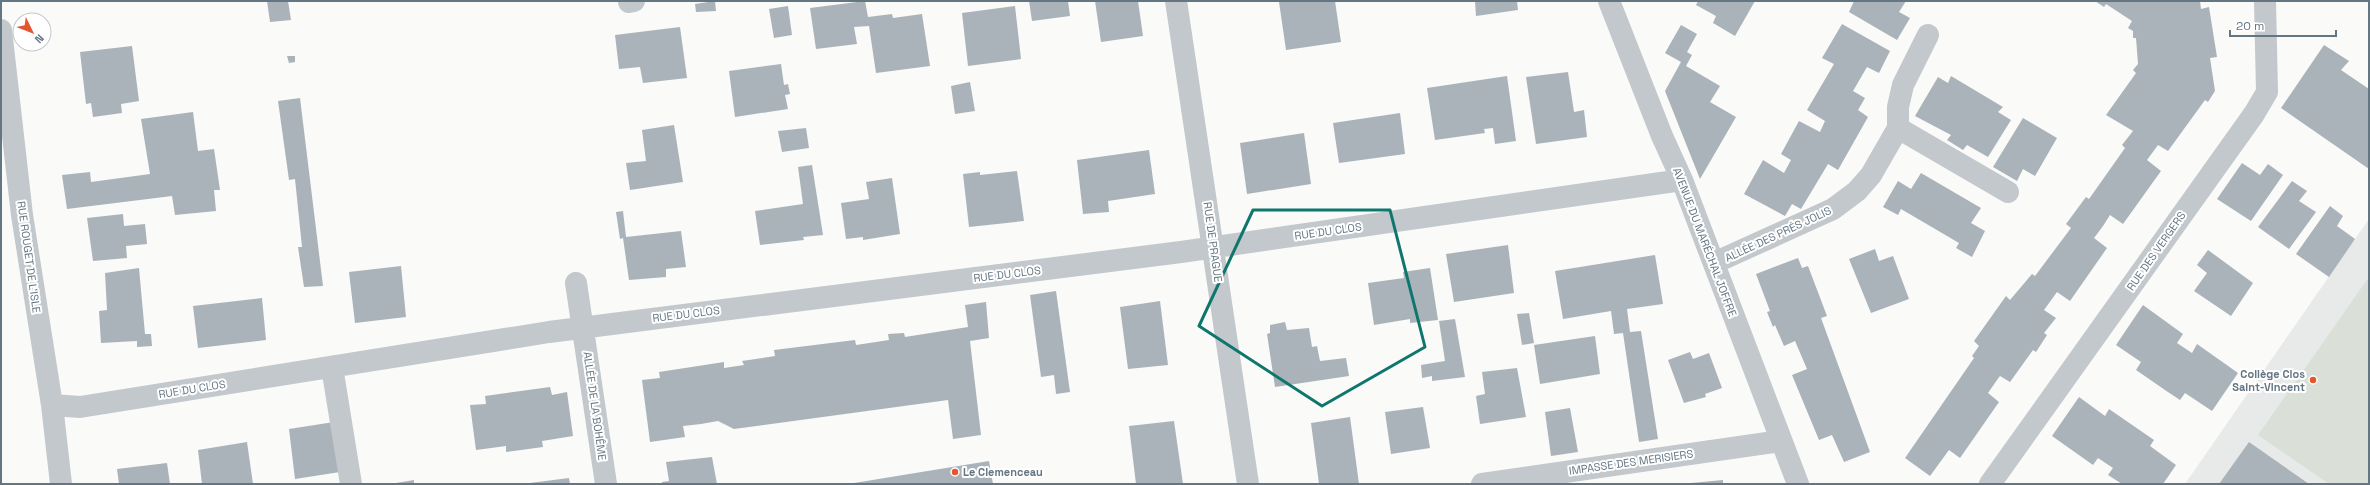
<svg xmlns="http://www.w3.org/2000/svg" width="2370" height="485" viewBox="0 0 2370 485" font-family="'Space Grotesk',sans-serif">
<rect width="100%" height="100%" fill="#fafaf8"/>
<path fill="#e8e9e9" d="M 2369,219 L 2369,484 L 2185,484 L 2355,239 Z"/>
<path fill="#dadfd7" d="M 2369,277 L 2369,484 L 2329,484 L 2258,435 Z"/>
<path fill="#aab3b9" d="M 267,1 L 288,1 L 291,20 L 270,22 Z
M 715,1 L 716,11 L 696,12 L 695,4 Z
M 865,1 L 868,17 L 892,14 L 893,18 L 922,14 L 930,66 L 876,73 L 869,26 L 854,27 L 857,44 L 816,49 L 810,8 Z
M 1029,1 L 1068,1 L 1070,16 L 1032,21 Z
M 1095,1 L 1138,1 L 1143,36 L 1101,42 Z
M 1284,1 L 1335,1 L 1341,42 L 1286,50 L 1279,2 Z
M 1475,1 L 1517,1 L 1518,10 L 1476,16 Z
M 1698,1 L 1755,1 L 1735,36 L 1713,23 L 1716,16 L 1696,5 Z
M 1854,1 L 1906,1 L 1899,12 L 1910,18 L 1897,40 L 1849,12 Z
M 2095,1 L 2200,1 L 2201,9 L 2209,7 L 2217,57 L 2210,58 L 2215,91 L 2208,102 L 2205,100 L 2168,151 L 2158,145 L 2147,160 L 2161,171 L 2123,224 L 2110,215 L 2103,226 L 2094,238 L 2107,248 L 2070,301 L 2057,292 L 2044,310 L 2056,318 L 2044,333 L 2047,335 L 2036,352 L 2033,350 L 2010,382 L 2000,376 L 1997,380 L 1988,393 L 1999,402 L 1960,458 L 1949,450 L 1930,476 L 1905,458 L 1974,358 L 1972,356 L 1979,346 L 1974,341 L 2006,296 L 2010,300 L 2032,274 L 2035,276 L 2071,228 L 2066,224 L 2086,197 L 2089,199 L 2125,148 L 2122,145 L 2133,131 L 2106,115 L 2136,73 L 2133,70 L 2138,64 L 2136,38 L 2133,38 L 2133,31 L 2128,28 L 2132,21 L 2106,4 L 2104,7 Z
M 788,6 L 792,35 L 774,38 L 769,9 Z
M 1015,6 L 1021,59 L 968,66 L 962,13 Z
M 1842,24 L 1890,51 L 1879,73 L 1867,67 L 1853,91 L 1865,98 L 1858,110 L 1868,117 L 1838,170 L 1828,164 L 1801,209 L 1792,204 L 1785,216 L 1744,194 L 1763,160 L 1784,173 L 1791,160 L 1781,154 L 1799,121 L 1820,132 L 1825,121 L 1807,110 L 1834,64 L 1822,58 Z
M 1681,25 L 1697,34 L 1687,52 L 1692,55 L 1686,66 L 1720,86 L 1710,102 L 1736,117 L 1700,179 L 1665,91 L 1681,62 L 1665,53 Z
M 680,27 L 687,78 L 643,83 L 640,67 L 619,69 L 615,35 Z
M 2324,45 L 2349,61 L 2341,70 L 2369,89 L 2369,169 L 2281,108 Z
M 132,46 L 139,101 L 121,104 L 122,113 L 93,117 L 91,103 L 86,104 L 80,52 Z
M 287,56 L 295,56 L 295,62 L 289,63 Z
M 781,64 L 784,85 L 788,84 L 790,94 L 785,95 L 788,109 L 735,117 L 729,71 Z
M 1568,72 L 1574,112 L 1584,110 L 1587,137 L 1536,144 L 1526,77 Z
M 1507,76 L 1516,141 L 1495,144 L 1493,128 L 1484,129 L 1485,133 L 1435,140 L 1427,88 Z
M 1951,76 L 2003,107 L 1998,112 L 2011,120 L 1988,157 L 1967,145 L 1963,150 L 1947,140 L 1951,135 L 1915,116 L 1938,77 L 1948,83 Z
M 970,82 L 975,111 L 955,114 L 951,86 Z
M 300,98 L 323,286 L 304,287 L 298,247 L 302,247 L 295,179 L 289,180 L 278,101 Z
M 193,112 L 198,151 L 214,149 L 220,190 L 214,190 L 216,211 L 175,215 L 172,196 L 67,209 L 62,175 L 90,172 L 91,182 L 150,174 L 141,119 Z
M 1400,113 L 1405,154 L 1339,163 L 1333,123 Z
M 2023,118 L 2057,138 L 2035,176 L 2023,169 L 2017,181 L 1993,167 Z
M 674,125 L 683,182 L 630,190 L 626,163 L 646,161 L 642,130 Z
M 806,128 L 809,148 L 782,152 L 778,131 Z
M 1304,133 L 1311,184 L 1247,194 L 1240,143 Z
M 1149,150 L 1155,194 L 1108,201 L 1109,212 L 1083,214 L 1077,160 Z
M 2242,163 L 2260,175 L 2268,164 L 2283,175 L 2251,221 L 2217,199 Z
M 812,165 L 823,235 L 803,237 L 804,240 L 760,245 L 755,211 L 803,204 L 798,167 Z
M 1017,171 L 1024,221 L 969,227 L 963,174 L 980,172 L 980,175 Z
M 1921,173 L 1981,208 L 1971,223 L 1985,231 L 1972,257 L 1956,248 L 1959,243 L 1901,209 L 1898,215 L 1883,207 L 1898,181 L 1911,189 Z
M 892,178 L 900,234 L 863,240 L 863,237 L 846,239 L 841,203 L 869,199 L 866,182 Z
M 2292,181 L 2307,191 L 2299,201 L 2316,212 L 2289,249 L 2258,227 Z
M 2330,206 L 2343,216 L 2337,226 L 2355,239 L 2329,277 L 2296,254 Z
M 623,211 L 626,237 L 681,231 L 686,267 L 666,269 L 666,277 L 629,280 L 623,238 L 620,239 L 616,212 Z
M 123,214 L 124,226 L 145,224 L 147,244 L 126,246 L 127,258 L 93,261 L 87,218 Z
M 1508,245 L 1514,293 L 1454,302 L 1446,254 Z
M 1875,249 L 1879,261 L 1893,256 L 1909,299 L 1871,313 L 1849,259 Z
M 2208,250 L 2253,283 L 2231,316 L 2194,291 L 2207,273 L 2197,265 Z
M 1655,255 L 1663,304 L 1627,309 L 1630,332 L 1641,331 L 1658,439 L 1639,442 L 1623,333 L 1614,334 L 1611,311 L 1563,319 L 1555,271 Z
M 1798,258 L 1802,268 L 1808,266 L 1827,316 L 1821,318 L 1870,452 L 1844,462 L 1832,435 L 1819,440 L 1792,375 L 1807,369 L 1795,341 L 1784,346 L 1775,325 L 1773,327 L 1767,312 L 1770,311 L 1756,274 Z
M 401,266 L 406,317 L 355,323 L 349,272 Z
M 139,268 L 145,334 L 151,334 L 152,346 L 137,347 L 137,341 L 101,343 L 99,311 L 107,310 L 105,273 Z
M 1430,268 L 1438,320 L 1410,323 L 1410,319 L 1374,325 L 1368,283 L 1404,278 L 1403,272 Z
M 1056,291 L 1070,392 L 1056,394 L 1054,375 L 1041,377 L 1030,295 Z
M 262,298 L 266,340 L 198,348 L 193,306 Z
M 1160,301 L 1168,365 L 1128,369 L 1120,307 Z
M 986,302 L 989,338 L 970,341 L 981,435 L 953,439 L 948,400 L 734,429 L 718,421 L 701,424 L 683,426 L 685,437 L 650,442 L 642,380 L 660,378 L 659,372 L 724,362 L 724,368 L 744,365 L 742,361 L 775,356 L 774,350 L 855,340 L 856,345 L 889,340 L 888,334 L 904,333 L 905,337 L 968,327 L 965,305 Z
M 2143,305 L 2183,334 L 2177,343 L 2192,353 L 2197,344 L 2238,373 L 2212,411 L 2185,393 L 2180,400 L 2165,390 L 2136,370 L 2141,362 L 2116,345 Z
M 1529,313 L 1534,343 L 1522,345 L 1517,314 Z
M 1455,319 L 1465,377 L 1432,381 L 1432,376 L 1422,378 L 1421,365 L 1445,361 L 1439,321 Z
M 1285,322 L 1287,330 L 1309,328 L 1312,347 L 1317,346 L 1320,361 L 1346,358 L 1349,376 L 1275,387 L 1267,334 L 1270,333 L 1270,325 Z
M 1595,336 L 1600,374 L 1540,384 L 1534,345 Z
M 1690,352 L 1693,359 L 1709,353 L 1722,388 L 1705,394 L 1706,397 L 1684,403 L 1668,360 Z
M 1517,368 L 1526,417 L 1480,424 L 1476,396 L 1485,394 L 1482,372 Z
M 550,387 L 552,395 L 567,392 L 573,436 L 542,441 L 543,447 L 506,452 L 506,446 L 476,450 L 470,405 L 486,404 L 485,396 Z
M 2079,397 L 2105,416 L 2109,409 L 2154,440 L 2150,446 L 2176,465 L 2163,484 L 2122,484 L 2108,475 L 2113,468 L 2098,458 L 2093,465 L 2052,436 Z
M 1423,407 L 1430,448 L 1391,454 L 1385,412 Z
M 1570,408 L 1578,452 L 1551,456 L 1545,412 Z
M 1350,417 L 1359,484 L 1319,484 L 1311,423 Z
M 1174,421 L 1183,484 L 1136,484 L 1129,426 Z
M 334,422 L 340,472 L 295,479 L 289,429 Z
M 247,442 L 253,484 L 202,484 L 198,450 Z
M 2249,442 L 2309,484 L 2219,484 Z
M 712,457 L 717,484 L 662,484 L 662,482 L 669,481 L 666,462 Z
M 989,461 L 993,484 L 855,484 L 854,483 Z
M 167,463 L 170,484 L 119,484 L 117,469 Z
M 569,478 L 570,484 L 530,484 L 530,483 Z
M 414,480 L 414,484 L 396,484 L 396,483 Z
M 1723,480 L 1723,484 L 1691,484 L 1691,483 Z"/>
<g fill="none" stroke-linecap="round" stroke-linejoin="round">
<path stroke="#c3c8cc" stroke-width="22" d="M 1176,1 L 1248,484
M 1609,1 L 1662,136 L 1682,180 L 1798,484
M 629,2 L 634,1
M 1,30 L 22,215 L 52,405 L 61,484
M 1898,128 L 2008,192
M 1714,263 L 1833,209 L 1857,191 L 1871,175 L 1898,128 L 1898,107 L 1903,85 L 1928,35
M 576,283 L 606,484
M 332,367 L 351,484
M 52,405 L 80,407 L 549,332 L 1181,252 L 1682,180
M 1482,484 L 1781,441
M 1990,484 L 2254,114 L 2267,92 L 2265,1"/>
</g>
<path fill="none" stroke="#0f766e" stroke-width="3" stroke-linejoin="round" d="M 1253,210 L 1390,210 L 1425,347 L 1322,406 L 1199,326 Z"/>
<g fill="#e4572e" stroke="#fff" stroke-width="1.5">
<circle cx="2313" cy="380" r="4"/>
<circle cx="955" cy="472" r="4"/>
</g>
<g text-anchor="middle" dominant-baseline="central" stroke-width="4" stroke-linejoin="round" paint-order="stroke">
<g font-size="11" fill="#657683" stroke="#fff">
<text transform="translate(1328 231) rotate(-8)">RUE DU CLOS</text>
<text transform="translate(1778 234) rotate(-25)">ALLÉE DES PRÉS JOLIS</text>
<text transform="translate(1213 242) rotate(82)">RUE DE PRAGUE</text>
<text transform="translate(1705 242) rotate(69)">AVENUE DU MARÉCHAL JOFFRE</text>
<text transform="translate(2156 251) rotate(-55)">RUE DES VERGERS</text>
<text transform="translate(29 257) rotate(82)">RUE ROUGET DE L'ISLE</text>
<text transform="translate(1007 274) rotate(-7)">RUE DU CLOS</text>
<text transform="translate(686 314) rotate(-7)">RUE DU CLOS</text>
<text transform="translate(192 389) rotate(-9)">RUE DU CLOS</text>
<text transform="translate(595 406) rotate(82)">ALLÉE DE LA BOHÊME</text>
<text transform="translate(1631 462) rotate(-8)">IMPASSE DES MERISIERS</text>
</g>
<g font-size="11" font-weight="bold" fill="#657683" stroke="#fff" text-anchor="end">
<text x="2305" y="374">Collège Clos<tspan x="2305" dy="13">Saint-Vincent</tspan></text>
<text x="963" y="472" text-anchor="start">Le Clemenceau</text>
</g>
</g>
<rect width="2370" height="485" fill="none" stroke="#657683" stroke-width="4"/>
<g transform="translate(32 32) rotate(133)"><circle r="19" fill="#ffffff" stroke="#c1c8cd"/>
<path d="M0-3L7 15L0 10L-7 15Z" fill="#e4572e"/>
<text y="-6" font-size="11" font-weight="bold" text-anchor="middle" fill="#657683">N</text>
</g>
<path d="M2230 30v6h106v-6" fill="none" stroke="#657683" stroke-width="2"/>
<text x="2236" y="30" font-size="12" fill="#657683" stroke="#ffffff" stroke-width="3" paint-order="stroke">20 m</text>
</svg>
